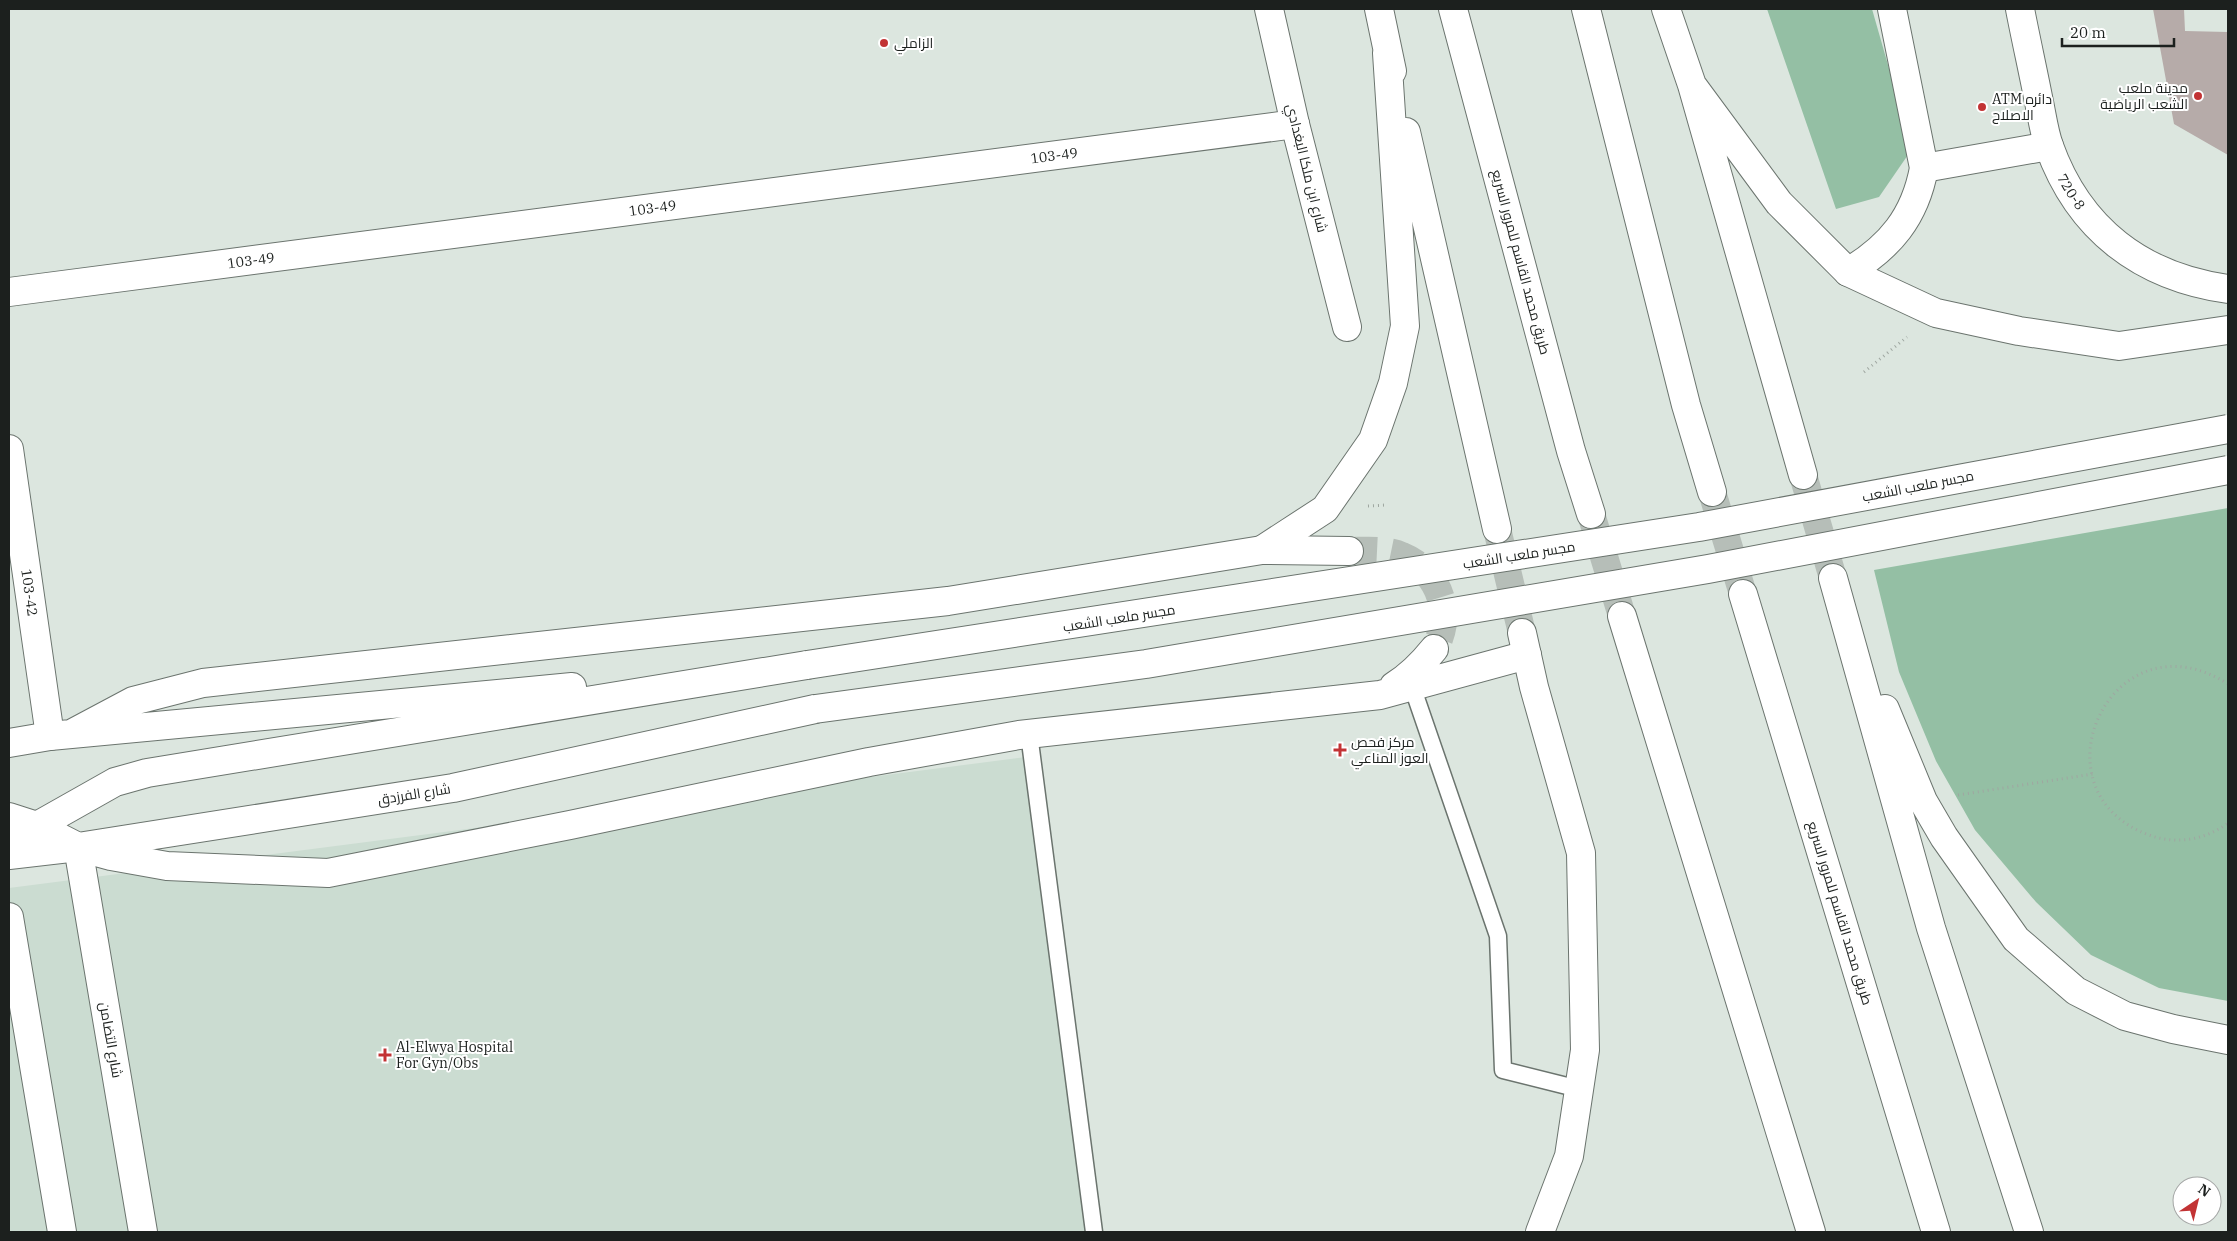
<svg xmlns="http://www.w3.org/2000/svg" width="2237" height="1241" viewBox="0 0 2237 1241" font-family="'IBM Plex Serif',Cairo,serif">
<rect width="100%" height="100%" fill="#dce6df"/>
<path fill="#cbdcd1" d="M 1026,757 L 1089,1232 L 9,1232 L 9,888 Z"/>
<path fill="#94bfa4" d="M 1767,9 L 1872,9 L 1912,149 L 1879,197 L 1836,209 Z
M 2228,508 L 2228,1001 L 2159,988 L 2091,955 L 2036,902 L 1975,830 L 1936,761 L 1899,672 L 1874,570 Z"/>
<path fill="#b6aba9" d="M 2153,9 L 2184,9 L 2185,31 L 2228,32 L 2228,155 L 2174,124 Z"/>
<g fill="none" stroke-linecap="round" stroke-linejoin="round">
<path stroke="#b6beb8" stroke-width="28" stroke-dasharray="28 14" stroke-linecap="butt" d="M 1349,551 C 1366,551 1386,549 1402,556 C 1439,571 1455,614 1434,649"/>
<path stroke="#b6beb8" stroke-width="28" stroke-dasharray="28 14" stroke-linecap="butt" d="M 1803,475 L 1833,578
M 1712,492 L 1743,594
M 1591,514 L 1622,616
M 1497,529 L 1522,633"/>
<defs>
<path id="lane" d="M 1412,686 L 1498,936 L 1503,1070 L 1579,1089
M 1029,734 L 1094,1232"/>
<g id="street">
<path d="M 1269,9 L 1295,124 L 1347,327"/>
<path id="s1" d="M 2020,9 C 2026,40 2033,71 2039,102 C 2042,116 2044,132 2049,146 C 2079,230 2142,277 2228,289"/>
<path d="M 1924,168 L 2049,146"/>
<path d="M 1848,272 C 1890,247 1915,217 1924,168 L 1892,9"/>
<path id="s2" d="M 9,292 L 1295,124"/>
<path id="s3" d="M 9,449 L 50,736"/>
</g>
<path id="secondary" d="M 78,847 L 143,1232
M 9,917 L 62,1232"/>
<path id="primary" d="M 1394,686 C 1410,676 1422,664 1434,649
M 71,734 L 133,701 L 203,683 L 948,601 L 1262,550 L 1349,551
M 9,743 L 50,736 L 572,687
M 9,817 L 37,826 L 78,847 L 111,856 L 167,866 L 328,873 L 570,825 L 869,762 L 1019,735 L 1380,695 L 1527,655
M 9,848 L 37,826 L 115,782 L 147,773 L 807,665
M 9,855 L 78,847 L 453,788 L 815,709"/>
<path id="highway" d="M 1379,9 L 1392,71
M 1453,9 L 1571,451 L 1591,514
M 1586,9 L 1686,405 L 1712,492
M 1666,9 L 1692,85 L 1803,475
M 1692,85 L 1779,203 L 1848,272 L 1936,313 L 2019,331 L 2119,346 L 2228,330
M 1406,132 L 1497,529
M 1262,550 L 1325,509 L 1373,440 L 1393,383 L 1405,326 L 1387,53
M 1833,578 L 1931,928 L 2029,1232
M 1743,594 L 1936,1232
M 1622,616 L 1811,1232
M 1522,633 L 1534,687 L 1581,853 L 1585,1050 L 1569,1156 L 1540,1232
M 1885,709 L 1923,801 L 1944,837 L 2016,939 L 2076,991 L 2125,1016 L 2173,1029 L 2228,1040"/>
</defs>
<use href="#lane" stroke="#6b746e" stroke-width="19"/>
<use href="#street" stroke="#6b746e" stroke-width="30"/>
<use href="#secondary" stroke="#6b746e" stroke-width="30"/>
<use href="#primary" stroke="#6b746e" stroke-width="30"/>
<use href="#highway" stroke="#6b746e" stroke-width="30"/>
<path stroke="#9fa7a1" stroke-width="3" stroke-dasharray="1 4" stroke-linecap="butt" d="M 1864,372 L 1907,337
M 1368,506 L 1386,505
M 2228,684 C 2112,610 2028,791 2149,835 C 2176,845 2205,840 2228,823
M 1958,795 L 2093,774"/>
<use href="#lane" stroke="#fff" stroke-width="16"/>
<use href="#street" stroke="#fff" stroke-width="28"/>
<use href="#secondary" stroke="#fff" stroke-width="28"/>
<use href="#primary" stroke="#fff" stroke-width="28"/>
<use href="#highway" stroke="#fff" stroke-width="28"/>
<defs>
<path id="primary-bridge" d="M 807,665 L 1699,527 L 2228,429
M 815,709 L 1146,664 L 1708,569 L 2228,470"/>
</defs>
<use href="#primary-bridge" stroke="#6b746e" stroke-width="30" stroke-linecap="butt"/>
<use href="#primary-bridge" stroke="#fff" stroke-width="28"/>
</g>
<g fill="#c23334" stroke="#fff" stroke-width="2">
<circle cx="884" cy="43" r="5"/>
<circle cx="2198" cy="96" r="5"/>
<circle cx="1982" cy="107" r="5"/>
<path d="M1337.5 742.5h5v5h5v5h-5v5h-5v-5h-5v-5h5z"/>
<path d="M382.5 1047.5h5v5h5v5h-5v5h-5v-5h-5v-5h5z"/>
</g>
<g text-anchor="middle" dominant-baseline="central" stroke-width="4" stroke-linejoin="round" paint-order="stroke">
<g font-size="14" fill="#1c201e" stroke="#fff" text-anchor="start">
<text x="894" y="43">الزاملي</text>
<text x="2188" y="88" text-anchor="end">مدينة ملعب<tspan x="2188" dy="16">الشعب الرياضية</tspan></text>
<text x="1992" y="99">ATM دائره<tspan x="1992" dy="16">الاصلاح</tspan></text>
<text x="1351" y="742">مركز فحص<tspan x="1351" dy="16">العوز المناعي</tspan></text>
<text x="396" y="1047">Al-Elwya Hospital<tspan x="396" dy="16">For Gyn/Obs</tspan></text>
</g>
<g font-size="14" fill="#1c201e" stroke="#fff">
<text stroke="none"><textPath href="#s2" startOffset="1054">103-49</textPath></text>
<text transform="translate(1307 168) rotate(76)">شارع ابن ملكا البغدادي</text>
<text stroke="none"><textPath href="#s1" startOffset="191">720-8</textPath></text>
<text stroke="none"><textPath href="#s2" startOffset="649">103-49</textPath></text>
<text stroke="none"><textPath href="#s2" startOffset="244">103-49</textPath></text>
<text transform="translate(1521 262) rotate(75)">طريق محمد القاسم للمرور السريع</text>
<text transform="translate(1918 486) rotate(-11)">مجسر ملعب الشعب</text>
<text transform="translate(1519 555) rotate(-9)">مجسر ملعب الشعب</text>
<text stroke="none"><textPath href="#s3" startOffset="145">103-42</textPath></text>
<text transform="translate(1119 618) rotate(-9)">مجسر ملعب الشعب</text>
<text transform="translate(414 794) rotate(-9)">شارع الفرزدق</text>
<text transform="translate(1840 913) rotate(73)">طريق محمد القاسم للمرور السريع</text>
<text transform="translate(111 1040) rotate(80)">شارع التضامن</text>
</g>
</g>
<rect width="2237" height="1241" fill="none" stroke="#1c201e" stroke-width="20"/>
<g transform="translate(2197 1201) rotate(35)"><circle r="24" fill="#ffffff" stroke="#a4a6a5"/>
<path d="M0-4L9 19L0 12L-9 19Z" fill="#c23334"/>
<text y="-8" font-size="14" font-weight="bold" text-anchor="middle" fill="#1c201e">N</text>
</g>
<path d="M2062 38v8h112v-8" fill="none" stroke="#1c201e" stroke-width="2.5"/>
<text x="2070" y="38" font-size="15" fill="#1c201e" stroke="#ffffff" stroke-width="4" paint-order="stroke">20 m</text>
</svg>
